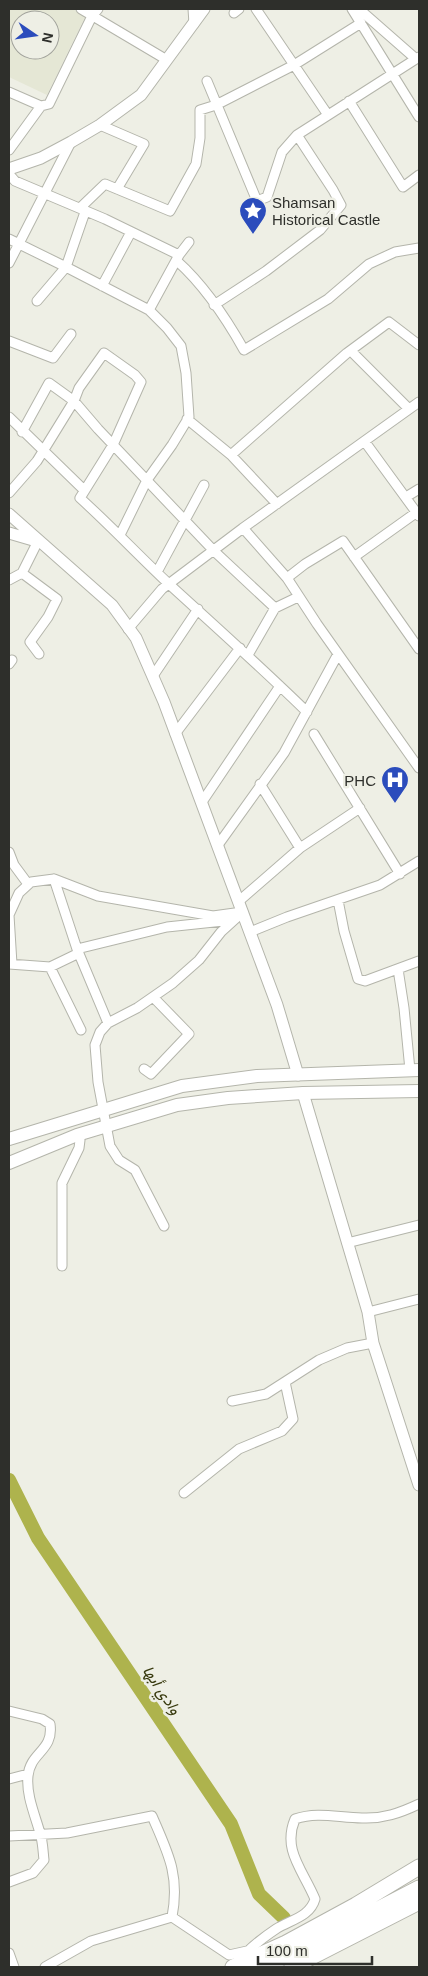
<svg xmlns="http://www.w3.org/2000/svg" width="428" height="1976" viewBox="0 0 428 1976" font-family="Helvetica,Vazirmatn,sans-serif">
<rect width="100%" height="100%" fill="#eeefe5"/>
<path fill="#e5e7d5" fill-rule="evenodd" d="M 9,9 L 72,9 L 86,15 L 47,95 L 9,77 ZM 20,20 L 50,20 L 50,50 L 20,50 Z"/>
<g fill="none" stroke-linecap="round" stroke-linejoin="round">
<path stroke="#aeb34d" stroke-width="14" d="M 9,1480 L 38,1538 L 231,1824 L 259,1894 L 284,1918"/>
<defs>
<path id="street" d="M 81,9 L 167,60
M 193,9 L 194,24
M 256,9 L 328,115
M 352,9 L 419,117
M 359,9 L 416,59
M 234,13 L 239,9
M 207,81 L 257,201 L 267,197 L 282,152 L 297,135 L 419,57
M 9,92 L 41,106 L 49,104 L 92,16 L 98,9
M 349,101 L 403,187 L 419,175
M 100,125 L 144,144 L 117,189
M 9,150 L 41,106
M 9,174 L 15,181 L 105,219 L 179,255
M 80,208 L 105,184 L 170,211 L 196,164 L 200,138 L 200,110 L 216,105 L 294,65 L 361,23
M 9,239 L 66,267 L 85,212
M 177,261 C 205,286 226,318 244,350 L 328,299 L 369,264 L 395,252 L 419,248
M 9,263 L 71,142
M 102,286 L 131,232
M 37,301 L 66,267 L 149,310 L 167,328 L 181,346 L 186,373 L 189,417 L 172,445 L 147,480 L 120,535
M 214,305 L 266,271 L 320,230 L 341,205 L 333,190 L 297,135
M 149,310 L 179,255 L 189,242
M 9,341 L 53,358 L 71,334
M 351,351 L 409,409
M 9,417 L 84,490
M 187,419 L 231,455 L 277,504
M 22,432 L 49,383 L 74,401 L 98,429 L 214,551 L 275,608
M 365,442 L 419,516
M 231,455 L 347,353 L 389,322 L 419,345
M 9,493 L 37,461 L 74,401 L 79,388 L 104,353 L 135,375 L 141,382 L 113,445 L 80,498 C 111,526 139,556 170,585 C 216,627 262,668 307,712
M 406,497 L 419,489
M 243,528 L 287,578 L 317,624 L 419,768
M 354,557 L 417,512
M 157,572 L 204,485
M 22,573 L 57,599 L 48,617 L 30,642 L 39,654
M 287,578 L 305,564 L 343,541 L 419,649
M 9,580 L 22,573 L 38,541
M 128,629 L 162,589 L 243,528 L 419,402
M 248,655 L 275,608 L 298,597
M 9,664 L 12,660
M 153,676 L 198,609
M 175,734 L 240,648
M 314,734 L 400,874
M 260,784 L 300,848
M 202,802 L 280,686
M 218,845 L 284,753 L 338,654
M 9,852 L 14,865 L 28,884
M 54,879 L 77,949 L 108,1023
M 338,900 L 344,931 L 358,979 L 365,981 L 419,961
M 239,901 L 300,848 L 360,808
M 250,932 L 287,917 L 380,885 L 419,861
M 77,949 L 167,927 L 233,920
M 9,964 L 50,967 L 79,953
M 12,964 L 9,915 L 19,893 L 31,882 L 54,879 L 98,896 L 213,916 L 242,912
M 50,967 L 81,1030
M 398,969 L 404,1008 L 410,1070
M 144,1069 L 151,1074 L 189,1034 L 153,997
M 164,1226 L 135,1170 L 119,1160 L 110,1146 L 98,1082 L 95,1045 L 100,1032 L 108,1023 L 137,1008 L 173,983 L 199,960 L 221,932 L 243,912
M 347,1243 L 419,1225
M 62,1266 L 62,1183 L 79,1148 L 80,1140 L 77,1135
M 368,1312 L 419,1299
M 232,1401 L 266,1394 L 319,1360 L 347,1348 L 373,1343
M 184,1493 L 239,1449 L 282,1431 L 293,1419 L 285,1382
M 9,1711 L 42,1719 L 50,1724 C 54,1751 30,1752 28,1776 C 26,1795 35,1815 40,1833 C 43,1842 43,1852 44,1860 L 33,1873 L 9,1882
M 9,1779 L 28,1774
M 9,1836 L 67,1833 L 152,1816 C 168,1853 180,1875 172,1917
M 172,1917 L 229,1955 L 247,1951
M 9,1953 L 14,1967
M 237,1963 C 248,1949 261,1939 276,1929 C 290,1920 310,1917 315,1899 C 303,1870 282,1850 295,1819 C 318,1811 339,1818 362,1818 C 383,1819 400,1813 419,1804
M 45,1967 L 91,1941 L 172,1917"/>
<path id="secondary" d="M 9,169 L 41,158 L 71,142 L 100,125 L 141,95 L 204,9
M 9,514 L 112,605 L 136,638 L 164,702 L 277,1005 L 298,1075
M 9,533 L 33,540
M 303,1093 L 358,1278 L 368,1312 L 373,1343 L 419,1485"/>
<path id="primary" d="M 9,1139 L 182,1086 L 257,1076 L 419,1070
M 9,1163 L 77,1135 L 177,1105 L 228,1098 L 303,1093 L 419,1091"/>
<path id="highway" d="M 233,1967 L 286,1943 L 356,1905 L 419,1867
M 260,1967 L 292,1954 L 419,1888
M 292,1967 L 419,1902"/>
</defs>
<use href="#street" stroke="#b4b5ab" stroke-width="11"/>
<use href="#secondary" stroke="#b4b5ab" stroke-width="13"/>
<use href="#primary" stroke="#b4b5ab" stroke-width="14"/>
<use href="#highway" stroke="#b4b5ab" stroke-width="17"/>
<use href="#street" stroke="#fff" stroke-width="9"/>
<use href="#secondary" stroke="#fff" stroke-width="11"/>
<use href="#primary" stroke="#fff" stroke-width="12"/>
<use href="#highway" stroke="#fff" stroke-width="15"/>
</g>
<defs>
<symbol id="sight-pin" viewBox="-11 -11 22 30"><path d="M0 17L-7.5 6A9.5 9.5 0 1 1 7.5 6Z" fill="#2b4cbc" stroke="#eeefe5"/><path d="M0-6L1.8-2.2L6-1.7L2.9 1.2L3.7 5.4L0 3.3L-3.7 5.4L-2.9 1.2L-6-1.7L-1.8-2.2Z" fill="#fff"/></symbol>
<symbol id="hospital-pin" viewBox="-11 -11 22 30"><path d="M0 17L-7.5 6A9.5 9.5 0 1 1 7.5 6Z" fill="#2b4cbc" stroke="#eeefe5"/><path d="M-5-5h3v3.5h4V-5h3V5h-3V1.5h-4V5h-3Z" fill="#fff"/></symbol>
</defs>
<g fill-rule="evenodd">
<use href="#sight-pin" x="237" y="195" width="32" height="43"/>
<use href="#hospital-pin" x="379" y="764" width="32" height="43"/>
</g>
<g text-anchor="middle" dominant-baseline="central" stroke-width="5" stroke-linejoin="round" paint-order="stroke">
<g font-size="15" fill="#2e2f2b" stroke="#eeefe5" text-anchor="start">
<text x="272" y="202">Shamsan<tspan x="272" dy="17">Historical Castle</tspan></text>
<text x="376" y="780" text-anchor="end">PHC</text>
</g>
<g font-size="16" font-style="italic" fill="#383a0e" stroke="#eeefe5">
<text transform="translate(162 1690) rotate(56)">وادي أبها</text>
</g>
</g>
<rect width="428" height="1976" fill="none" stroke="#2e2f2b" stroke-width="20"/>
<g transform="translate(35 35) rotate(103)"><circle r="24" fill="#eeefe5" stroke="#a1a29b"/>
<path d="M0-4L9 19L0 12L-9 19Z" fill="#2b4cbc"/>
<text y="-8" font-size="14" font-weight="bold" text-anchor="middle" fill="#2e2f2b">N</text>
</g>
<path d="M258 1956v8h114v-8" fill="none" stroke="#2e2f2b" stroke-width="2.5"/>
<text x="266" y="1956" font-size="15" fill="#2e2f2b" stroke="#eeefe5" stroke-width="4" paint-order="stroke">100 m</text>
</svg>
